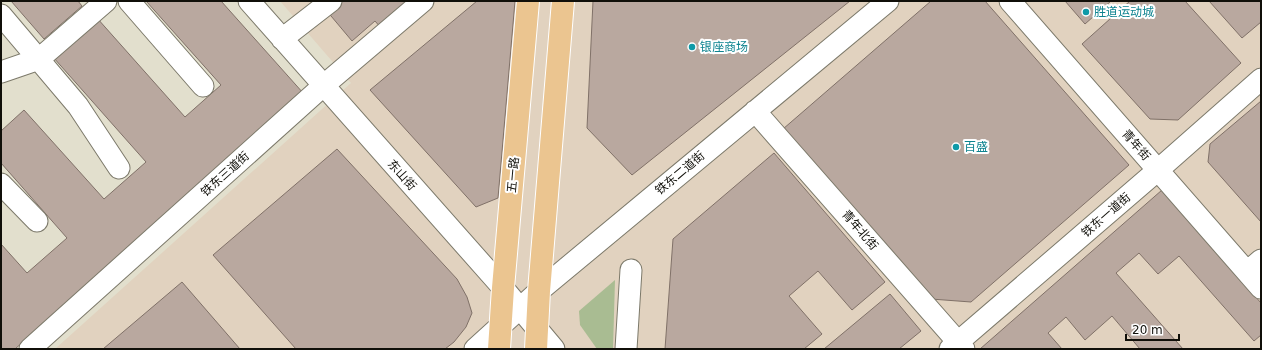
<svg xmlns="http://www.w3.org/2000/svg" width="1262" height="350" viewBox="0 0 1262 350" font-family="'DejaVu Sans','Noto Sans SC',sans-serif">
<rect width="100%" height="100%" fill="#e2dfcd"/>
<path fill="#e1d2bf" d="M 280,1 L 1261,1 L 1261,349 L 55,349 L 351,83 Z"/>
<path fill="#a9bc92" d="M 615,280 L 613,349 L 597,349 L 580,325 L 579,311 Z"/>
<path fill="#b9a89f" stroke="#807168" d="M 11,1 L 78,1 L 82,6 L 44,39 Z
M 146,1 L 221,1 L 304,94 L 15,349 L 1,349 L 1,244 L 27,273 L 67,238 L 1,163 L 1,131 L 24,110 L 104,199 L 146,162 L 53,57 L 97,18 L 185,117 L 221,85 Z
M 336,1 L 412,1 L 381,28 L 375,21 L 352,41 L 326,10 Z
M 477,1 L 515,1 L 498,198 L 476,207 L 370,90 Z
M 593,1 L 850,1 L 632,175 L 587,128 Z
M 931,1 L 985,1 L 1129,165 L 971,302 L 931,299 L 783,129 Z
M 1065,1 L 1111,1 L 1085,24 Z
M 1130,1 L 1185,1 L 1241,63 L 1178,120 L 1150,119 L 1082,44 Z
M 1209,1 L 1261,1 L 1261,22 L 1242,38 Z
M 1261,101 L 1261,222 L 1208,162 L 1210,144 Z
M 337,149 L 457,279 L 467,297 L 472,313 L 466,327 L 454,342 L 445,349 L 296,349 L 213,255 Z
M 774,153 L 885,282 L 852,310 L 818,271 L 789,296 L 822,334 L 804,349 L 665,349 L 673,239 Z
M 1162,190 L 1261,303 L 1261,335 L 1254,341 L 1179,256 L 1158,274 L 1139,253 L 1116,273 L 1183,349 L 1140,349 L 1112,316 L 1085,340 L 1066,317 L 1048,333 L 1062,349 L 980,349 Z
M 182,282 L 240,349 L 103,349 Z
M 890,294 L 921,331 L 899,349 L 824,349 Z"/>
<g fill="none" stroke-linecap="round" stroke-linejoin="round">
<defs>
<path id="minor" d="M 129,1 L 203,86
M 249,1 L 503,288 L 554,349
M 1010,1 L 1261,288
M 1,15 L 78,106 L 119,168
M 282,39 L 331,1
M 1,72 L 39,59 L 106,1
M 755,111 L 964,349
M 1,184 L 37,221
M 1247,272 L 1261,260
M 30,349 L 323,86 L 423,1
M 475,349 L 539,291 L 888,1
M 626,349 L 631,270
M 950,349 L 1158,170 L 1261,79"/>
<path id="major" d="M 499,349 L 503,288 L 528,1
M 536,349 L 539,291 L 563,1"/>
</defs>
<use href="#minor" stroke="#7c796a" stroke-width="23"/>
<use href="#major" stroke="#fff" stroke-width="24"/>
<use href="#minor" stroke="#fff" stroke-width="21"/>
<use href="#major" stroke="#ebc590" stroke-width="22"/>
</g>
<g fill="#0f9aa8" stroke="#fff" stroke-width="1.5">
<circle cx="1086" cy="12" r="4"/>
<circle cx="692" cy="47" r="4"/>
<circle cx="956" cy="147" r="4"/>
</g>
<g text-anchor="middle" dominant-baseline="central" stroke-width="4" stroke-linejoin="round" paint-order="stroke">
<g font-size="12" fill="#0d838f" stroke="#fff" text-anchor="start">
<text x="1094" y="12">胜道运动城</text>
<text x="700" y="47">银座商场</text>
<text x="964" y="147">百盛</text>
</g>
<g font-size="12" fill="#100f09" stroke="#fff">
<text transform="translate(1136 145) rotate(49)">青年街</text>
<text transform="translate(680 173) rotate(-40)">铁东二道街</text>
<text transform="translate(225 174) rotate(-42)">铁东三道街</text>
<text transform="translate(402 175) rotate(48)">东山街</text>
<text transform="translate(513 175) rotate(-85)">五一路</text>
<text transform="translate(1106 215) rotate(-41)">铁东一道街</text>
<text transform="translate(860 230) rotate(49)">青年北街</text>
</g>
</g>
<rect width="1262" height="350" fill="none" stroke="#100f09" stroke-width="4"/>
<path d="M1126 334v6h53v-6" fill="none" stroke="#100f09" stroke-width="2"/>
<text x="1132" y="334" font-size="12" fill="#100f09" stroke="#ffffff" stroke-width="3" paint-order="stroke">20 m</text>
</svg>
